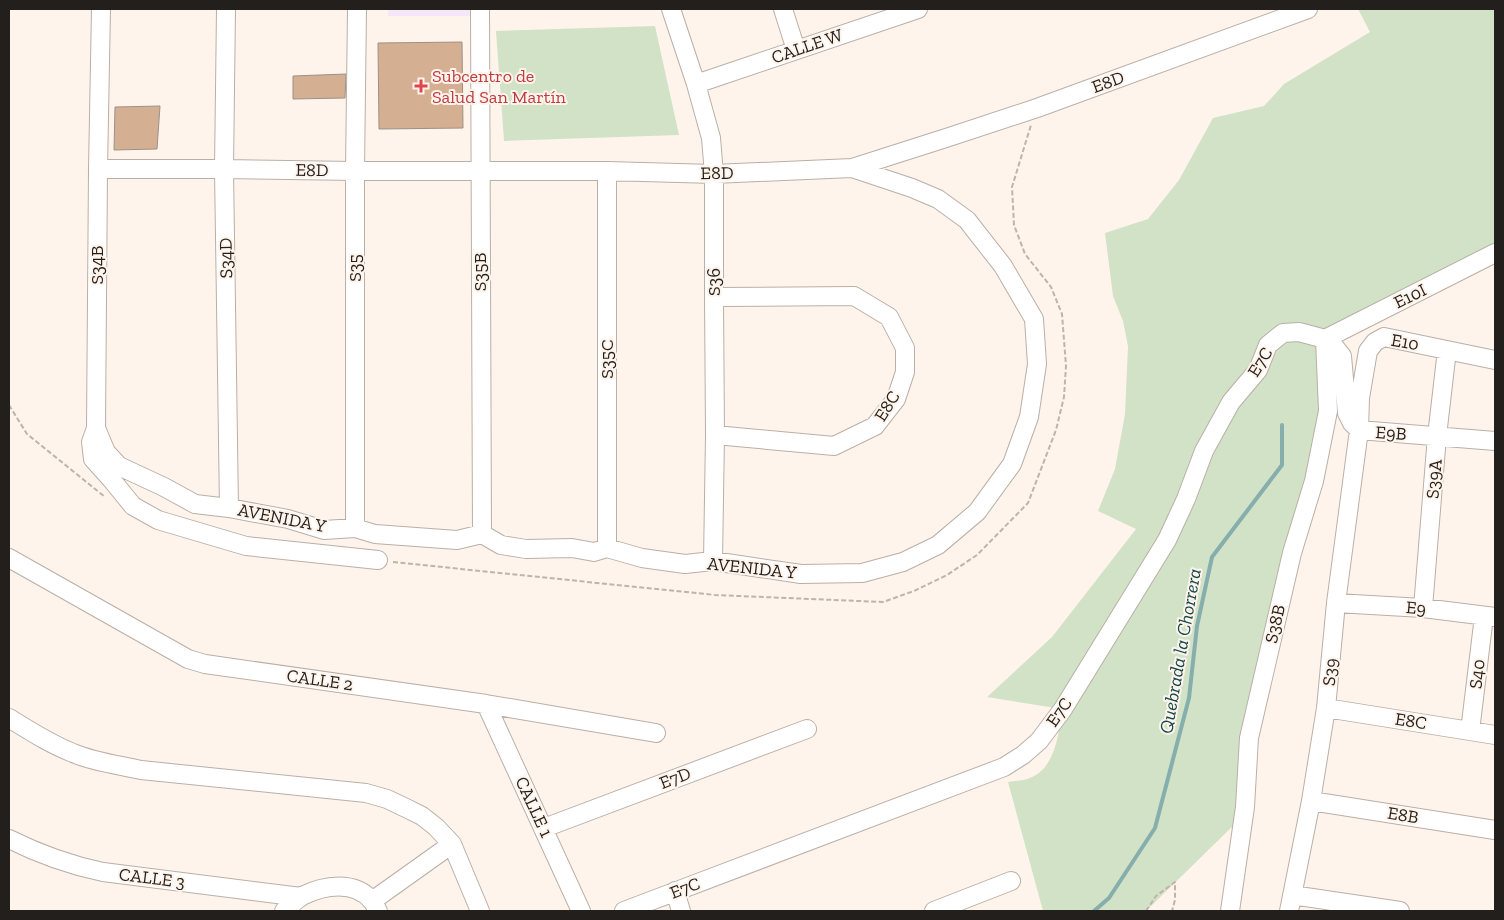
<svg xmlns="http://www.w3.org/2000/svg" width="1504" height="920" viewBox="0 0 1504 920" font-family="'Zilla Slab',serif">
<rect width="100%" height="100%" fill="#fff4eb"/>
<path fill="#f6e6f9" d="M 388,9 L 474,9 L 474,16 L 388,16 Z"/>
<path fill="#d2e2c6" d="M 1358,9 L 1495,9 L 1495,253 L 1325,339 L 1328,411 L 1239,755 L 1238,821 L 1146,911 L 1043,911 L 1008,782 C 1014,781 1021,781 1027,779 C 1055,771 1059,734 1062,709 L 987,697 L 1052,637 L 1136,529 L 1098,511 L 1115,469 L 1125,414 L 1128,346 L 1123,321 L 1113,296 L 1105,233 L 1148,219 L 1179,180 L 1213,118 L 1264,106 L 1284,84 L 1370,32 Z
M 655,26 L 679,135 L 504,141 L 496,31 Z"/>
<g fill="none" stroke-linecap="round" stroke-linejoin="round">
<path stroke="#85aead" stroke-width="4" d="M 1094,911 L 1109,898 L 1155,828 L 1189,698 L 1197,626 L 1212,557 L 1282,465 L 1282,425"/>
</g>
<path fill="#d5af91" stroke="#9b9189" d="M 462,42 L 463,128 L 379,129 L 378,43 Z
M 346,74 L 345,98 L 293,99 L 293,76 Z
M 160,106 L 157,149 L 114,150 L 115,107 Z"/>
<g fill="none" stroke-linecap="round" stroke-linejoin="round">
<defs>
<path id="minor" d="M 101,9 L 98,169 L 96,428 L 91,442 L 93,459 L 111,479 L 133,506 L 158,520 L 246,546 L 378,560
M 226,9 L 224,169 L 229,508
M 480,9 L 482,534
M 671,9 L 696,84 L 711,138 L 714,174 L 714,297 L 715,435 L 713,561
M 783,9 L 796,50
M 696,84 L 918,9
M 98,169 L 224,169 L 355,171 L 607,171 L 714,174 L 852,168 L 946,138 L 1037,108 L 1308,9
M 607,171 L 607,548
M 714,297 L 854,296 L 889,317 L 905,348 L 905,372 L 896,399 L 875,426 L 834,446 L 715,435
M 1325,339 L 1495,253
M 96,428 L 106,452 L 119,466 L 164,487 L 195,504 L 229,508 L 288,519 L 324,530 L 355,528 L 375,534 L 457,540 L 482,534 L 501,545 L 526,549 L 572,548 L 594,552 L 607,548 L 642,558 L 685,564 L 713,561 L 801,574 L 862,573 L 903,562 L 938,545 L 977,512 L 1012,464 L 1029,417 L 1037,364 L 1034,319 L 1003,266 L 967,220 L 938,199 L 912,188 L 852,168
M 355,528 L 355,171 L 357,9
M 9,558 L 188,659 L 205,664 L 486,704 L 656,733
M 1336,603 L 1423,608 L 1495,617
M 1423,608 L 1437,436 L 1447,350
M 486,704 L 581,911
M 1326,708 L 1495,735
M 9,718 C 30,731 50,744 73,753 C 94,762 119,765 141,770 L 366,793 L 387,799 L 408,809 L 422,816 L 436,827 L 452,844 L 480,911
M 1470,731 L 1484,616
M 1311,801 L 1495,830
M 544,828 L 807,729
M 9,839 C 39,854 69,865 103,872 L 301,897
M 675,891 L 681,911
M 1292,895 L 1400,911
M 372,901 L 452,844
M 284,911 C 290,906 296,900 302,896 C 324,885 355,880 372,901 C 374,903 376,908 378,911
M 624,911 L 1004,767 L 1023,755 L 1039,741 L 1063,709 L 1167,540 L 1186,499 L 1204,451 L 1231,402 L 1258,370 L 1268,345 L 1283,333 L 1299,332 L 1325,339 L 1334,346 L 1342,356 L 1347,413 L 1352,423 L 1359,430 L 1495,441
M 934,911 L 1011,881
M 1230,911 L 1245,807 L 1249,738 L 1292,553 L 1314,481 L 1328,411 L 1325,339
M 1289,911 L 1311,801 L 1326,708 L 1336,603 L 1359,430 L 1360,398 L 1368,351 L 1375,342 L 1384,337 L 1495,360"/>
</defs>
<use href="#minor" stroke="#baafa7" stroke-width="20"/>
<path stroke="#bdb4ac" stroke-width="2" stroke-dasharray="5 2.5" stroke-linecap="butt" d="M 9,405 L 27,434 L 105,497
M 393,562 L 715,595 L 883,602 L 914,591 L 947,575 L 977,555 L 1028,503 L 1056,430 L 1064,397 L 1066,366 L 1062,314 L 1051,287 L 1025,254 L 1014,225 L 1012,187 L 1031,125
M 1146,911 L 1156,896 L 1175,882 L 1175,900 L 1172,911"/>
<use href="#minor" stroke="#fff" stroke-width="18"/>
</g>
<path fill="#e0444e" stroke="#fff4eb" stroke-width="2" d="M418.5 78.5h5v5h5v5h-5v5h-5v-5h-5v-5h5z"/>
<g text-anchor="middle" dominant-baseline="central" stroke-width="4" stroke-linejoin="round" paint-order="stroke">
<g font-size="18" fill="#231f1c" stroke="#fff4eb">
<text transform="translate(807 46) rotate(-19)">CALLE W</text>
<text transform="translate(1108 82) rotate(-20)">E8D</text>
<text transform="translate(312 170) rotate(1)">E8D</text>
<text transform="translate(717 173) rotate(-1)">E8D</text>
<text transform="translate(226 258) rotate(-91)">S34D</text>
<text transform="translate(97 265) rotate(-90)">S34B</text>
<text transform="translate(355 268) rotate(-90)">S35</text>
<text transform="translate(480 272) rotate(-90)">S35B</text>
<text transform="translate(714 282) rotate(-90)">S36</text>
<text transform="translate(1410 296) rotate(-26)">E10I</text>
<text transform="translate(1405 342) rotate(10)">E10</text>
<text transform="translate(607 359) rotate(-90)">S35C</text>
<text transform="translate(1260 362) rotate(-58)">E7C</text>
<text transform="translate(887 406) rotate(-58)">E8C</text>
<text transform="translate(1391 433) rotate(4)">E9B</text>
<text transform="translate(1434 479) rotate(-85)">S39A</text>
<text transform="translate(282 518) rotate(11)">AVENIDA Y</text>
<text transform="translate(752 568) rotate(6)">AVENIDA Y</text>
<text transform="translate(1416 608) rotate(5)">E9</text>
<text transform="translate(1275 624) rotate(-77)">S38B</text>
<text transform="translate(1330 672) rotate(-84)">S39</text>
<text transform="translate(1477 674) rotate(-83)">S40</text>
<text transform="translate(320 680) rotate(8)">CALLE 2</text>
<text transform="translate(1059 712) rotate(-55)">E7C</text>
<text transform="translate(1411 721) rotate(9)">E8C</text>
<text transform="translate(675 778) rotate(-21)">E7D</text>
<text transform="translate(534 807) rotate(65)">CALLE 1</text>
<text transform="translate(1403 815) rotate(9)">E8B</text>
<text transform="translate(152 878) rotate(7)">CALLE 3</text>
<text transform="translate(685 888) rotate(-21)">E7C</text>
</g>
<g font-size="18" fill="#be3a42" stroke="#fff4eb" text-anchor="start">
<text x="432" y="76">Subcentro de<tspan x="432" dy="21">Salud San Martín</tspan></text>
</g>
<g font-size="19" font-style="italic" fill="#124849" stroke="#fff4eb">
<text transform="translate(1180 651) rotate(-80)">Quebrada la Chorrera</text>
</g>
</g>
<rect width="1504" height="920" fill="none" stroke="#231f1c" stroke-width="20"/>
</svg>
